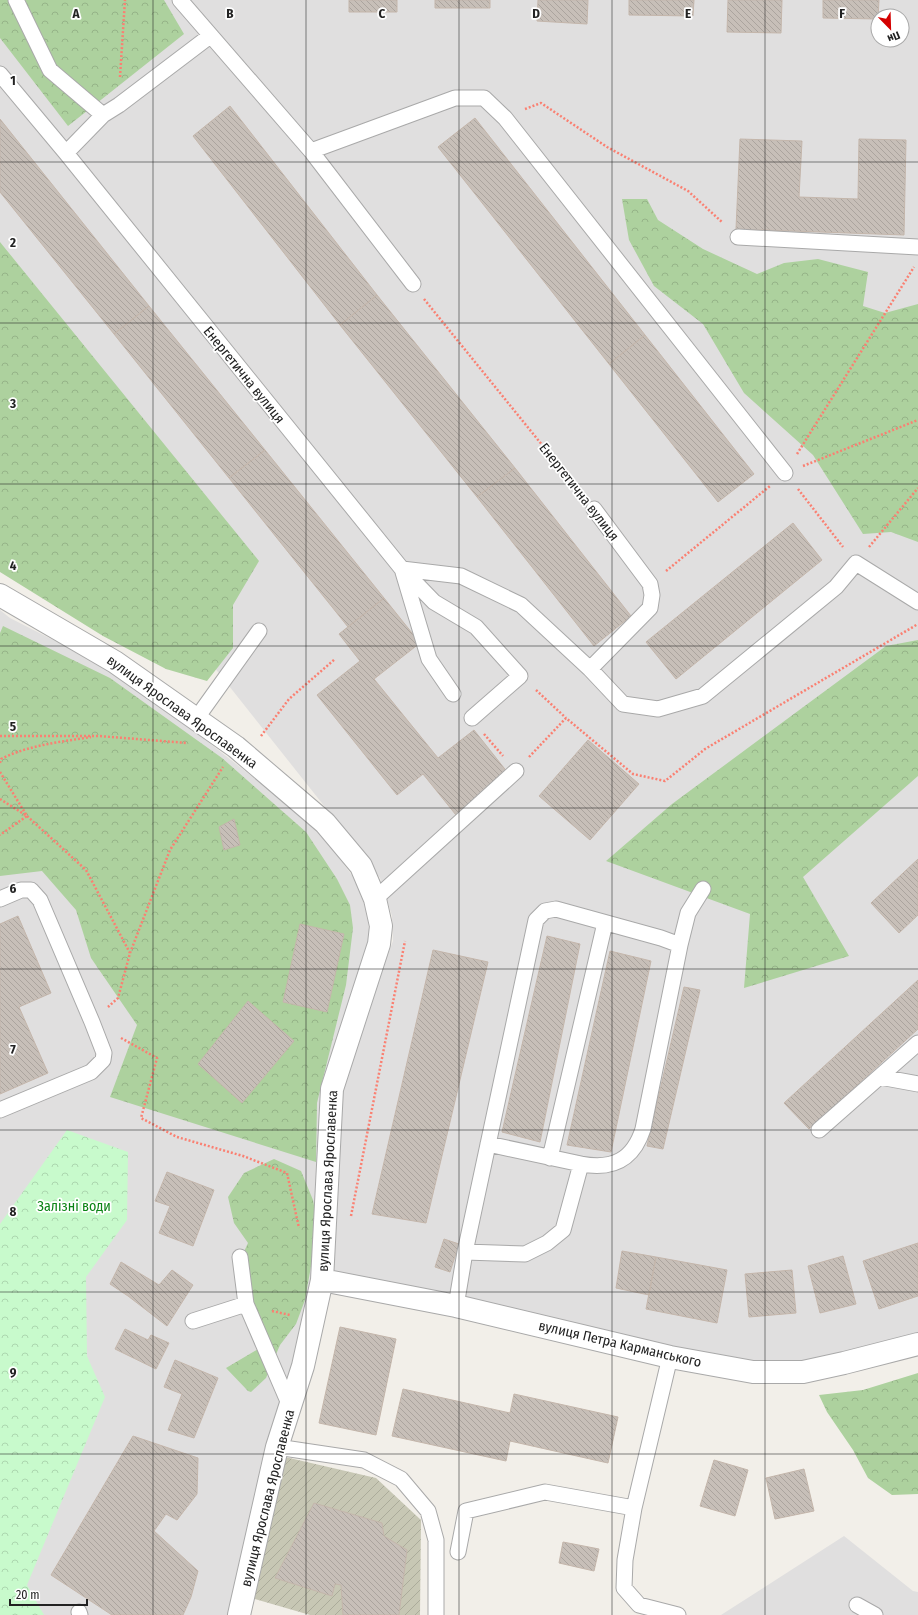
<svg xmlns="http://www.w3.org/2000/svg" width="918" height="1615" viewBox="0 0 918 1615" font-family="'Fira Sans Condensed',sans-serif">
<defs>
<pattern id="construction-furrows" width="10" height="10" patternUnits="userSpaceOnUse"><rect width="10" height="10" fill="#c7c7b4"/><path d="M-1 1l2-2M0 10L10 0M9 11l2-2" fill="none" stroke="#abab9a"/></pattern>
<pattern id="forest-crowns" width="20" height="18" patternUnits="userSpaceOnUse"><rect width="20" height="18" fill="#add19e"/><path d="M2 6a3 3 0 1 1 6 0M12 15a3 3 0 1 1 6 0" fill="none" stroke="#95b388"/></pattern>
<pattern id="park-crowns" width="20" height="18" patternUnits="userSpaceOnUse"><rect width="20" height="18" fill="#c8facc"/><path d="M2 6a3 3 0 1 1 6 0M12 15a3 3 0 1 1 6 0" fill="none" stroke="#acd6af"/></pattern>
<pattern id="building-back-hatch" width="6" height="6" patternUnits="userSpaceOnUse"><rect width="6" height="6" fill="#c7bfb8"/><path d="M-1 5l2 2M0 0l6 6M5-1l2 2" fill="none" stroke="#aba49e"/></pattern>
</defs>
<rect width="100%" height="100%" fill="#f2efe9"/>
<path fill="#e0dfdf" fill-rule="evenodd" d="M 0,0 L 918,0 L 918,1336 L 818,1360 L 751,1364 L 329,1276 L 340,1096 L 378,980 L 393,941 L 392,916 L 380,878 L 344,831 L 0,397 ZM 878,16 L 902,16 L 902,40 L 878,40 Z
M 0,610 L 10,618 L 122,675 L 258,781 L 318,830 L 354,878 L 368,914 L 370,948 L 324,1091 L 321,1233 L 304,1327 L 232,1615 L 0,1615 Z
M 844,1536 L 913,1591 L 918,1592 L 918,1615 L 721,1615 Z"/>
<path fill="url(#construction-furrows)" d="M 285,1457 L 376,1478 L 421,1520 L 420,1615 L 310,1615 L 251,1598 Z"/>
<path fill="url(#forest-crowns)" d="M 0,0 L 164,0 L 184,34 L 68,126 L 0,38 Z
M 622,199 L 647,199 L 658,220 L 703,249 L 757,274 L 784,263 L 818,259 L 868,272 L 863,306 L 885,313 L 918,304 L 918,542 L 891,532 L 863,534 L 813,455 L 744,393 L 703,324 L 654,286 L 629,240 Z
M 0,242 L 259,561 L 233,605 L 233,648 L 207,681 L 166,669 L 103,636 L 0,572 Z
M 3,626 L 110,678 L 222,758 L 306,832 L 337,879 L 350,905 L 353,928 L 346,985 L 317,1103 L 316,1162 L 110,1097 L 137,1025 L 91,958 L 76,910 L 42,871 L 0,876 L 0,633 Z
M 918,640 L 918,776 L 803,877 L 849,956 L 744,988 L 750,914 L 606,861 L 672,804 L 886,646 Z
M 274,1159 L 301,1171 L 313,1200 L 318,1227 L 305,1300 L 296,1324 L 280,1345 L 266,1378 L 251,1392 L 248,1391 L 226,1368 L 265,1345 L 235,1271 L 248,1243 L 234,1223 L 228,1197 L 244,1173 Z
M 918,1373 L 918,1494 L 892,1495 L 868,1478 L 853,1450 L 827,1412 L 819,1395 L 863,1390 Z"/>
<path fill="url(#park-crowns)" d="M 67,1130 L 128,1152 L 127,1220 L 86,1277 L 87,1356 L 105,1397 L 27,1585 L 44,1615 L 0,1615 L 0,1224 Z"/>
<path fill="url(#building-back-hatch)" stroke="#c4b6ab" d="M 349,0 L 397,0 L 397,12 L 349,12 Z
M 435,0 L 490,0 L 490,8 L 435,8 Z
M 538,0 L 588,0 L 587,24 L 537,21 Z
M 629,0 L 694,0 L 693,16 L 629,15 Z
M 728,0 L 782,0 L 781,33 L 727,32 Z
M 823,0 L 879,0 L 878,19 L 823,18 Z
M 230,106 L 377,295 L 340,325 L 193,136 Z
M 475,118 L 645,335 L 609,364 L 438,147 Z
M 0,119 L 149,306 L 114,334 L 0,192 Z
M 740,139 L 802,141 L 799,197 L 858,199 L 859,139 L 906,140 L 904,235 L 736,229 Z
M 377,295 L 515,468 L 477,497 L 340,325 Z
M 149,306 L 265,450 L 229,478 L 114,334 Z
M 645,335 L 754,474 L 718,502 L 609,364 Z
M 265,450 L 384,598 L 348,627 L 229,478 Z
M 515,468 L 631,616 L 594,646 L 477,497 Z
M 793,523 L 822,560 L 676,679 L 646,642 Z
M 384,598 L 420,643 L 374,679 L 438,758 L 474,730 L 508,773 L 456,815 L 423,774 L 397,795 L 317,695 L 360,661 L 339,634 Z
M 588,740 L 639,784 L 590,840 L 539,796 Z
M 234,819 L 240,845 L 224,850 L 219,827 Z
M 918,859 L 918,915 L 899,933 L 871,903 Z
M 18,916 L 51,993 L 19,1007 L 48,1073 L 0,1094 L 0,924 Z
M 300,924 L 344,934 L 327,1012 L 283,1002 Z
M 547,936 L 580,944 L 540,1142 L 502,1132 Z
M 433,950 L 488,962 L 426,1223 L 372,1214 Z
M 610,951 L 651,961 L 611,1152 L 567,1145 Z
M 918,980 L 918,1029 L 809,1129 L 784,1103 Z
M 684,987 L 700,990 L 663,1149 L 647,1146 Z
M 248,1001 L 294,1041 L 242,1103 L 198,1064 Z
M 167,1172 L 214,1190 L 193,1246 L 159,1233 L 170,1206 L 155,1201 Z
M 444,1239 L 459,1244 L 450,1272 L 435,1267 Z
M 918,1243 L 918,1296 L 879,1309 L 863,1261 Z
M 622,1251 L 656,1257 L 649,1295 L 616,1288 Z
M 843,1256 L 856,1304 L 820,1313 L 808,1266 Z
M 656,1257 L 727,1270 L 717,1323 L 646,1309 Z
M 121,1262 L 159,1285 L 172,1270 L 193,1285 L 167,1326 L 128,1296 L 110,1284 Z
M 792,1270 L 796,1313 L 749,1317 L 745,1274 Z
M 340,1327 L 396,1339 L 376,1435 L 319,1423 Z
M 125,1329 L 148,1340 L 151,1335 L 169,1343 L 156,1369 L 115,1349 Z
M 175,1360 L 218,1378 L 194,1438 L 168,1430 L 182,1394 L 164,1387 Z
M 403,1389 L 510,1413 L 514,1394 L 618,1417 L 608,1463 L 510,1441 L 506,1461 L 392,1436 Z
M 133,1436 L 198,1458 L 197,1494 L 177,1520 L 166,1514 L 154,1531 L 198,1571 L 191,1597 L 183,1615 L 112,1615 L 51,1575 Z
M 714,1460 L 748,1470 L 735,1516 L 700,1506 Z
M 804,1469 L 814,1511 L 775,1519 L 766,1478 Z
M 314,1503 L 382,1523 L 384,1536 L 407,1550 L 399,1615 L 343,1615 L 341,1585 L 335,1584 L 332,1596 L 275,1578 Z
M 563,1542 L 599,1549 L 594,1571 L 559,1563 Z"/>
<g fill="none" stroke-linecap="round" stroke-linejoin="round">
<defs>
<path id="lane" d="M 16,0 L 50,70 L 103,115
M 180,0 L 311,151 L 413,284
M 0,74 L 66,153 L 402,569 L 461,576 L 521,605 L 590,669 L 623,704 L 658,709 L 703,696 L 836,587 L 856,563 L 918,602
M 311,151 L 455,98 L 484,98 L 505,118 L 785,473
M 66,153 L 103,115 L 119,105 L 210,36
M 738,237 L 918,247
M 402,569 L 434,602 L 476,627 L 520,676 L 472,718
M 403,572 L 429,659 L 453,694
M 590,669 L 650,608 L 652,595 L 650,584 L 594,509
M 196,719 L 259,631
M 0,899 L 21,890 L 31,890 L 40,900 L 92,1022 L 104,1053 L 103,1060 L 91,1072 L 0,1110
M 375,899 L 516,771
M 680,945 L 688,913 L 703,889
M 880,1077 L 918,1084
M 819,1130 L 918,1043
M 488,1144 L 581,1164
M 550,1158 L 605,923
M 240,1257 L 246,1304 L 290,1406
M 456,1306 L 465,1252 L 536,920 L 545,911 L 556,909 L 661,938 L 680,945 L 643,1129 C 633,1160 613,1170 581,1164 L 563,1230 L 547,1243 L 525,1254 L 465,1252
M 193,1321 L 246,1304
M 670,1357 L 634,1508 L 625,1560 L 624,1588 L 639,1605 L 678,1615
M 277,1447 L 364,1460 L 401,1479 L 428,1511 L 436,1540 L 436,1615
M 458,1552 L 466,1511 L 545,1492 L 634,1508
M 857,1605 L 875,1615
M 79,1612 L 80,1615"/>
<path id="street" d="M 0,595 L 115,662 L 236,747 L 325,823 L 361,866 L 375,899 L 381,926 L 379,944 L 332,1089 L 322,1280 L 303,1366 L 277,1447 L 239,1615
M 322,1280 L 456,1306 L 670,1357 L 753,1372 L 803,1372 L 844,1363 L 918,1344"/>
</defs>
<use href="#lane" stroke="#a9a9a9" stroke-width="17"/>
<use href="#street" stroke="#a9a9a9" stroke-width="24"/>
<path stroke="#fa8072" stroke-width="2.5" stroke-dasharray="2 2" stroke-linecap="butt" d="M 120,77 L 125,0
M 525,109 L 541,103 L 607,147 L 688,191 L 723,223
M 424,299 L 581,493
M 797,454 L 914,267
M 803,466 L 918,420
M 798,489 L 843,547
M 869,547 L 918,488
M 666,571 L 770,486
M 536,690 L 566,718
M 484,734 L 503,756
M 0,736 L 99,736 L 187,743
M 261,736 L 289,699 L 335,659
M 529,757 L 566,718 L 633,774 L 665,781 L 705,749 L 918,624
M 0,763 L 1,759 C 29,745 60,742 91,737
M 0,772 L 27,816 L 0,835
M 0,799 L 27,816 L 86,870 L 130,953 L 118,998 L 108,1007
M 130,953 L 170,850 L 223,767
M 121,1038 L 157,1058 L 141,1118 L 177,1137 L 243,1156 L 287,1173 L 299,1228
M 351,1216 L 405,941
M 272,1311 L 290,1315"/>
<use href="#lane" stroke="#fff" stroke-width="15"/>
<use href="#street" stroke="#fff" stroke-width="22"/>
</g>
<path fill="none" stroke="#222" stroke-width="1" stroke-opacity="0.55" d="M 153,0 L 153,1615M 306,0 L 306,1615M 459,0 L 459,1615M 612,0 L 612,1615M 765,0 L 765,1615M 0,162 L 918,162M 0,323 L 918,323M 0,484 L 918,484M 0,646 L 918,646M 0,808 L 918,808M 0,969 L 918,969M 0,1130 L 918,1130M 0,1292 L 918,1292M 0,1454 L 918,1454"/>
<g text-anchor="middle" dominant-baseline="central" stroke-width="3.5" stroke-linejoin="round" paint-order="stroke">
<g font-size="14" fill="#222" stroke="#fff">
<text transform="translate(244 375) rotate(51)">Енергетична вулиця</text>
<text transform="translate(579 492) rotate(52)">Енергетична вулиця</text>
<text transform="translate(182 712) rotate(36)">вулиця Ярослава Ярославенка</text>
<text transform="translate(328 1181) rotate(-87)">вулиця Ярослава Ярославенка</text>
<text transform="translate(620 1344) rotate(13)">вулиця Петра Карманського</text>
<text transform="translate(268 1498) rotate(-76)">вулиця Ярослава Ярославенка</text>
</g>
<g font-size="14" fill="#0c8416" stroke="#fff">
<text x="74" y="1206">Залізні води</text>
</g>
</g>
<g font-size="13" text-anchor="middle" font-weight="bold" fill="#222" stroke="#fff" stroke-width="3.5" stroke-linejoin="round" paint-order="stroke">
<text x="76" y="18">A</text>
<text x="230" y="18">B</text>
<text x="382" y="18">C</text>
<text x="536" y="18">D</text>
<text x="688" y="18">E</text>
<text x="842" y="18">F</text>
<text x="13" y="85">1</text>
<text x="13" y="247">2</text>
<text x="13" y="408">3</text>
<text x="13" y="570">4</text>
<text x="13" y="731">5</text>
<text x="13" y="893">6</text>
<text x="13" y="1054">7</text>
<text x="13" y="1216">8</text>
<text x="13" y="1377">9</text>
</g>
<g transform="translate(890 28) rotate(157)"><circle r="19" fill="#ffffff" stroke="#a7a7a7"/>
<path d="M0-3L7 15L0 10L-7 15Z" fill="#d40000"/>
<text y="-6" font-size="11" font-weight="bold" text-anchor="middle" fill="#222222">Пн</text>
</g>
<path d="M10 1599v6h77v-6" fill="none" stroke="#222222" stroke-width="2"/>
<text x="16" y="1599" font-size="12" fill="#222222" stroke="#ffffff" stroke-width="3" paint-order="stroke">20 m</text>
</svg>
